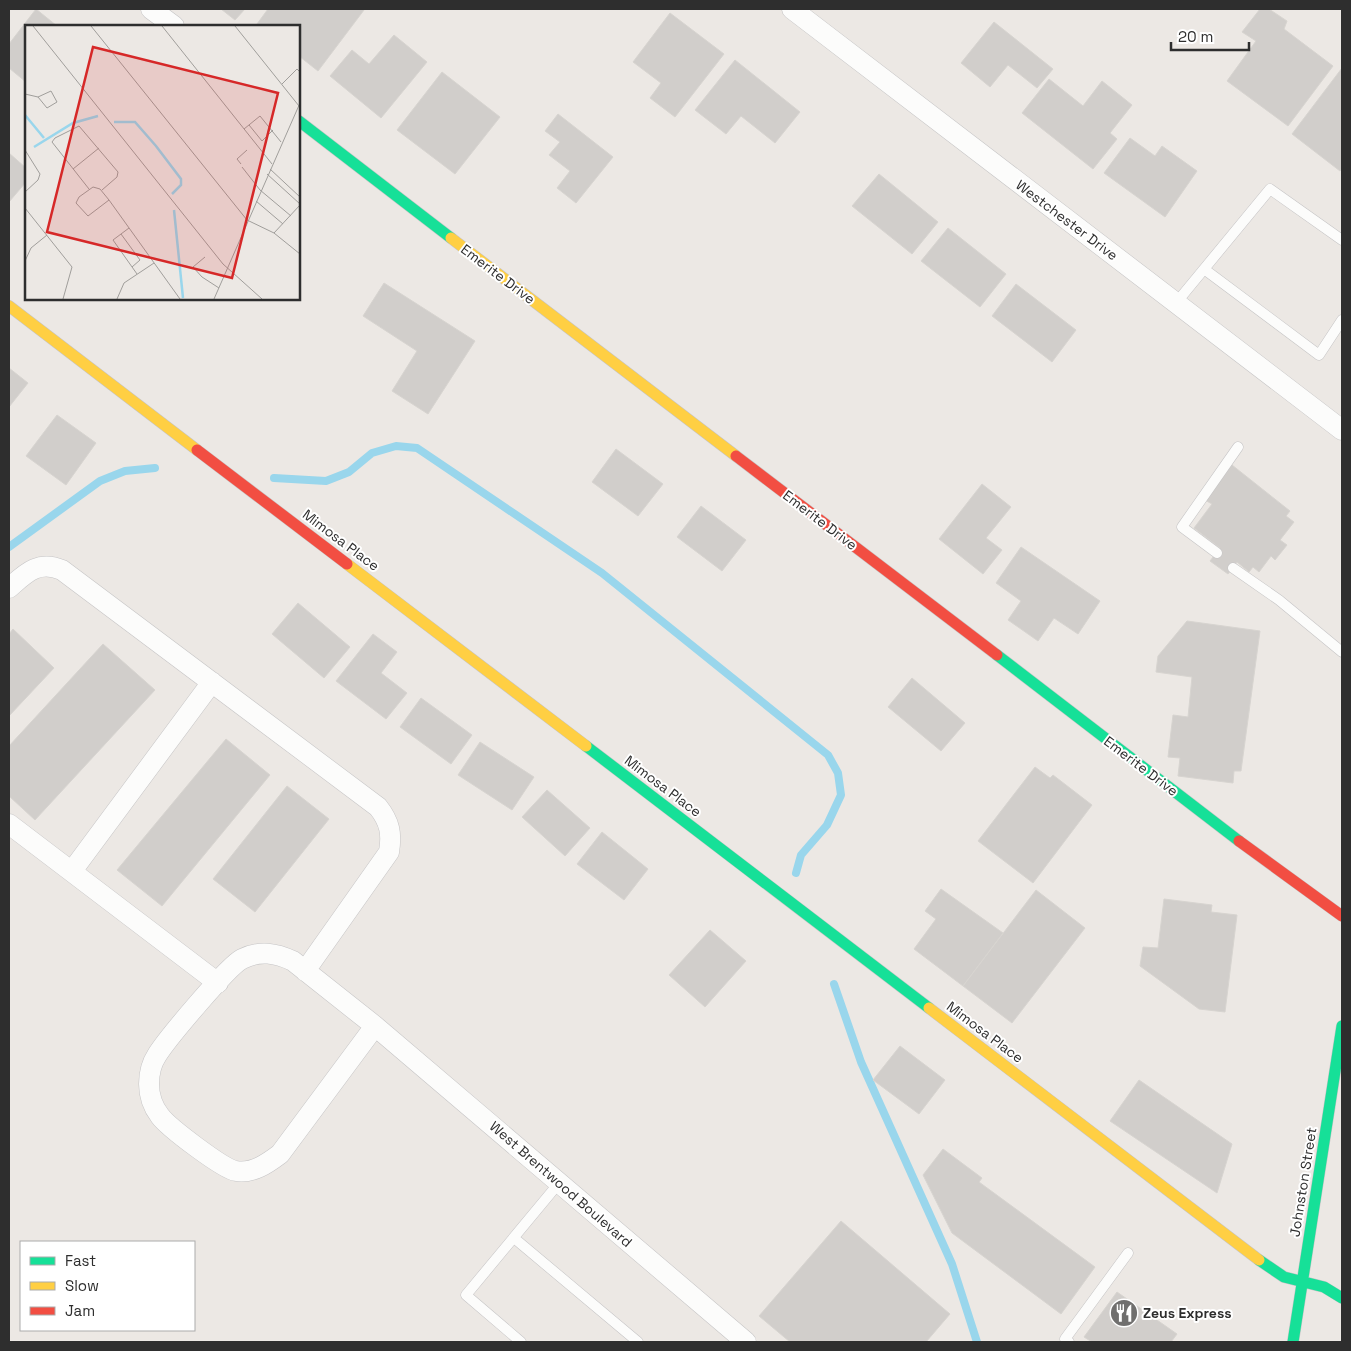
<svg xmlns="http://www.w3.org/2000/svg" width="1351" height="1351" viewBox="0 0 1351 1351" font-family="'Space Grotesk',sans-serif">
<rect width="100%" height="100%" fill="#ece8e4"/>
<g fill="none" stroke-linecap="round" stroke-linejoin="round">
<path stroke="#99d6ec" stroke-width="8" d="M 274,478 L 326,481 L 349,472 L 372,453 L 396,446 L 417,448 L 602,573 L 828,755 L 838,773 L 841,795 L 827,825 L 801,855 L 796,873
M 9,547 L 100,481 L 125,471 L 155,468
M 834,984 L 861,1062 L 952,1264 L 977,1342"/>
</g>
<path fill="#d1cecb" stroke="#d7d4d0" d="M 36,9 L 57,26 L 26,26 L 26,82 L 9,68 L 9,44 Z
M 221,9 L 245,9 L 235,20 Z
M 268,9 L 363,9 L 364,10 L 318,71 L 299,56 L 299,26 L 259,26 L 257,24 Z
M 1260,9 L 1269,9 L 1287,21 L 1284,29 L 1333,66 L 1288,126 L 1227,81 L 1256,41 L 1242,32 Z
M 670,13 L 724,54 L 675,117 L 650,98 L 661,83 L 633,62 Z
M 994,22 L 1053,69 L 1037,88 L 1008,65 L 990,87 L 961,63 Z
M 394,35 L 427,62 L 381,118 L 330,76 L 352,50 L 369,64 Z
M 735,60 L 800,112 L 775,143 L 741,116 L 726,134 L 695,110 Z
M 1342,68 L 1342,168 L 1340,171 L 1292,134 Z
M 442,72 L 500,117 L 455,174 L 397,130 Z
M 1049,79 L 1083,106 L 1102,81 L 1132,105 L 1110,133 L 1117,139 L 1093,169 L 1022,113 Z
M 558,114 L 613,157 L 576,203 L 557,188 L 570,171 L 549,155 L 560,142 L 545,131 Z
M 1130,138 L 1155,156 L 1162,146 L 1197,171 L 1165,217 L 1104,173 Z
M 9,153 L 26,168 L 26,182 L 9,202 Z
M 879,174 L 938,222 L 912,254 L 852,206 Z
M 948,228 L 1006,274 L 980,307 L 921,261 Z
M 384,283 L 475,341 L 428,414 L 392,391 L 417,351 L 363,316 Z
M 1016,284 L 1076,330 L 1052,362 L 992,316 Z
M 9,368 L 28,383 L 9,407 Z
M 57,415 L 96,443 L 66,485 L 26,456 Z
M 616,449 L 663,484 L 638,516 L 592,482 Z
M 1232,465 L 1290,511 L 1286,516 L 1294,522 L 1280,540 L 1287,545 L 1275,560 L 1271,556 L 1259,572 L 1253,567 L 1249,572 L 1237,562 L 1228,574 L 1210,561 L 1220,548 L 1194,528 L 1212,504 L 1205,500 Z
M 982,484 L 1011,507 L 986,538 L 1002,550 L 983,574 L 939,539 Z
M 701,506 L 746,540 L 722,571 L 677,537 Z
M 1021,547 L 1100,601 L 1078,634 L 1054,618 L 1038,641 L 1008,620 L 1021,601 L 996,583 Z
M 298,603 L 350,647 L 324,678 L 272,634 Z
M 1187,621 L 1260,631 L 1241,771 L 1234,771 L 1233,783 L 1178,776 L 1180,758 L 1168,757 L 1173,715 L 1188,717 L 1192,677 L 1156,672 L 1158,656 Z
M 13,629 L 54,668 L 9,716 L 9,634 Z
M 373,634 L 397,652 L 381,673 L 407,693 L 386,719 L 336,681 Z
M 103,644 L 155,690 L 35,820 L 9,796 L 9,746 Z
M 912,678 L 965,723 L 941,751 L 888,707 Z
M 421,698 L 472,735 L 451,764 L 400,727 Z
M 226,739 L 270,775 L 162,906 L 117,870 Z
M 480,742 L 534,777 L 512,810 L 458,775 Z
M 1035,767 L 1050,778 L 1053,775 L 1092,805 L 1033,883 L 978,841 Z
M 287,786 L 329,819 L 255,912 L 213,879 Z
M 547,790 L 590,828 L 565,856 L 522,817 Z
M 602,832 L 648,869 L 624,900 L 577,864 Z
M 941,889 L 1003,933 L 963,986 L 914,949 L 936,919 L 925,911 Z
M 1036,890 L 1085,928 L 1012,1023 L 963,986 Z
M 1164,899 L 1212,905 L 1211,912 L 1237,915 L 1225,1012 L 1199,1009 L 1140,966 L 1143,947 L 1158,948 Z
M 710,930 L 746,961 L 705,1007 L 669,975 Z
M 900,1046 L 945,1080 L 919,1114 L 873,1080 Z
M 1139,1080 L 1232,1144 L 1217,1193 L 1110,1121 Z
M 943,1149 L 982,1178 L 979,1182 L 1095,1267 L 1061,1314 L 952,1233 L 923,1175 Z
M 841,1221 L 950,1314 L 926,1342 L 790,1342 L 759,1316 Z
M 1117,1292 L 1177,1334 L 1171,1342 L 1092,1342 L 1084,1337 Z"/>
<g fill="none" stroke-linecap="round" stroke-linejoin="round">
<defs>
<path id="lane" d="M 1204,269 L 1319,355 L 1342,320
M 1176,303 L 1270,189 L 1342,240
M 1217,553 L 1182,527 L 1238,447
M 1233,568 L 1279,600 L 1342,652
M 514,1238 L 638,1342
M 521,1342 L 466,1295 L 559,1183
M 1069,1342 L 1065,1339 L 1128,1253"/>
<path id="street" d="M 151,9 L 174,26
M 792,9 L 1342,430
M 9,588 C 26,573 38,560 62,570 L 378,807 C 390,822 392,834 389,852 L 305,971
M 9,824 L 218,983
M 72,871 L 212,682
M 375,1026 L 280,1154 C 268,1163 253,1174 236,1171 C 223,1169 168,1127 160,1116 C 153,1107 149,1096 149,1084 C 149,1074 151,1064 157,1055 C 167,1039 228,966 242,959 C 260,950 276,953 293,961 L 375,1026 L 746,1342"/>
<path id="fast" d="M 299,121 L 451,238
M 997,655 L 1239,841
M 586,746 L 929,1008
M 1259,1260 L 1284,1277 L 1324,1287 L 1342,1298
M 1293,1342 L 1342,1026"/>
<path id="slow" d="M 451,238 L 736,456
M 9,306 L 197,450
M 347,564 L 586,746
M 929,1008 L 1259,1260"/>
<path id="jam" d="M 197,450 L 347,564
M 736,456 L 997,655
M 1239,841 L 1342,916"/>
</defs>
<use href="#lane" stroke="#c5c4c5" stroke-width="11"/>
<use href="#street" stroke="#c5c4c5" stroke-width="21"/>
<use href="#fast" stroke="#c5c4c5" stroke-width="12"/>
<use href="#slow" stroke="#c5c4c5" stroke-width="12"/>
<use href="#jam" stroke="#c5c4c5" stroke-width="12"/>
<use href="#lane" stroke="#fcfcfb" stroke-width="10"/>
<use href="#street" stroke="#fcfcfb" stroke-width="20"/>
<use href="#fast" stroke="#16e098" stroke-width="11"/>
<use href="#slow" stroke="#ffcf43" stroke-width="11"/>
<use href="#jam" stroke="#f24e42" stroke-width="11"/>
</g>
<defs>
<symbol id="restaurant-disc" viewBox="-11 -11 22 22"><circle r="9.5" fill="#706f6e" stroke="#fff"/><path d="M-5-6h1v4h1v-4h1v4h1v-4h1v5L-1.5 .5V6h-2V.5L-5-1ZM5-6V6H3V1.5H1.5Q1.5-4 5-6Z" fill="#fff"/></symbol>
</defs>
<g fill-rule="evenodd">
<use href="#restaurant-disc" x="1108" y="1297" width="32" height="32"/>
</g>
<g text-anchor="middle" dominant-baseline="central" stroke-width="4" stroke-linejoin="round" paint-order="stroke">
<g font-size="14" fill="#2e2e2e" stroke="#fff">
<text transform="translate(1067 220) rotate(37)">Westchester Drive</text>
<text transform="translate(498 274) rotate(37)">Emerite Drive</text>
<text transform="translate(820 520) rotate(37)">Emerite Drive</text>
<text transform="translate(341 540) rotate(37)">Mimosa Place</text>
<text transform="translate(1141 766) rotate(37)">Emerite Drive</text>
<text transform="translate(663 786) rotate(37)">Mimosa Place</text>
<text transform="translate(985 1032) rotate(37)">Mimosa Place</text>
<text transform="translate(1303 1182) rotate(-81)">Johnston Street</text>
<text transform="translate(561 1184) rotate(41)">West Brentwood Boulevard</text>
</g>
<g font-size="14" font-weight="bold" fill="#2e2e2e" stroke="#fff" text-anchor="start">
<text x="1143" y="1313">Zeus Express</text>
</g>
</g>
<g transform="translate(25 25)">
<rect width="275" height="275" fill="#ece8e4"/>
<path fill="none" stroke="#99d6ec" stroke-width="2.5" d="M 0,90 L 19,113M 89,97 L 110,97 L 131,121 L 156,154 L 156,160 L 147,169M 9,122 L 48,98 L 73,91M 149,185 L 158,273"/>
<path fill="none" stroke="#a09e9b" stroke-width="1" d="M 8,1 L 198,239 L 237,274M 66,1 L 222,195 L 249,208 L 275,180M 137,1 L 247,139M 210,1 L 274,81M 257,59 L 272,44 L 275,47M 0,69 L 13,72 L 22,83 L 32,77 L 26,66 L 13,72M 224,100 L 237,116 L 248,105M 219,104 L 235,91 L 256,117M 0,125 L 15,149 L 13,155 L 0,167M 216,139 L 212,134 L 222,125M 217,142 L 235,165 L 266,191M 48,144 L 74,123M 245,144 L 275,172M 242,149 L 275,179M 64,164 L 27,117 L 30,113 L 54,101 L 93,147 L 92,152 L 77,165M 84,175 L 63,191 L 51,178 L 54,172 L 68,162 L 75,164 L 84,175 L 155,274M 231,176 L 258,199M 0,183 L 47,242 L 38,274M 104,203 L 88,215 L 112,249M 249,208 L 275,229M 96,209 L 115,235 L 107,242M 180,232 L 168,242 L 177,252 L 194,263M 0,236 L 6,223 L 22,210M 92,274 L 99,258 L 129,238M 189,274 L 275,78"/>
<path fill="#d62828" fill-opacity="0.15" stroke="#d62828" stroke-width="2.5" d="M 68,22 L 253,68 L 207,253 L 22,207 Z"/>
<rect width="275" height="275" fill="none" stroke="#2e2e2e" stroke-width="2.5"/>
</g>
<rect width="1351" height="1351" fill="none" stroke="#2e2e2e" stroke-width="20"/>
<rect x="20" y="1241" width="175" height="90" fill="#ffffff" stroke="#ababab"/>
<rect x="30" y="1257" width="25" height="8" fill="#16e098" stroke="#ababab"/>
<text x="65" y="1266" font-size="15" fill="#2e2e2e">Fast</text>
<rect x="30" y="1282" width="25" height="8" fill="#ffcf43" stroke="#ababab"/>
<text x="65" y="1291" font-size="15" fill="#2e2e2e">Slow</text>
<rect x="30" y="1307" width="25" height="8" fill="#f24e42" stroke="#ababab"/>
<text x="65" y="1316" font-size="15" fill="#2e2e2e">Jam</text>
<path d="M1171 42v8h78v-8" fill="none" stroke="#2e2e2e" stroke-width="2.5"/>
<text x="1178" y="42" font-size="15" fill="#2e2e2e" stroke="#ffffff" stroke-width="4" paint-order="stroke">20 m</text>
</svg>
